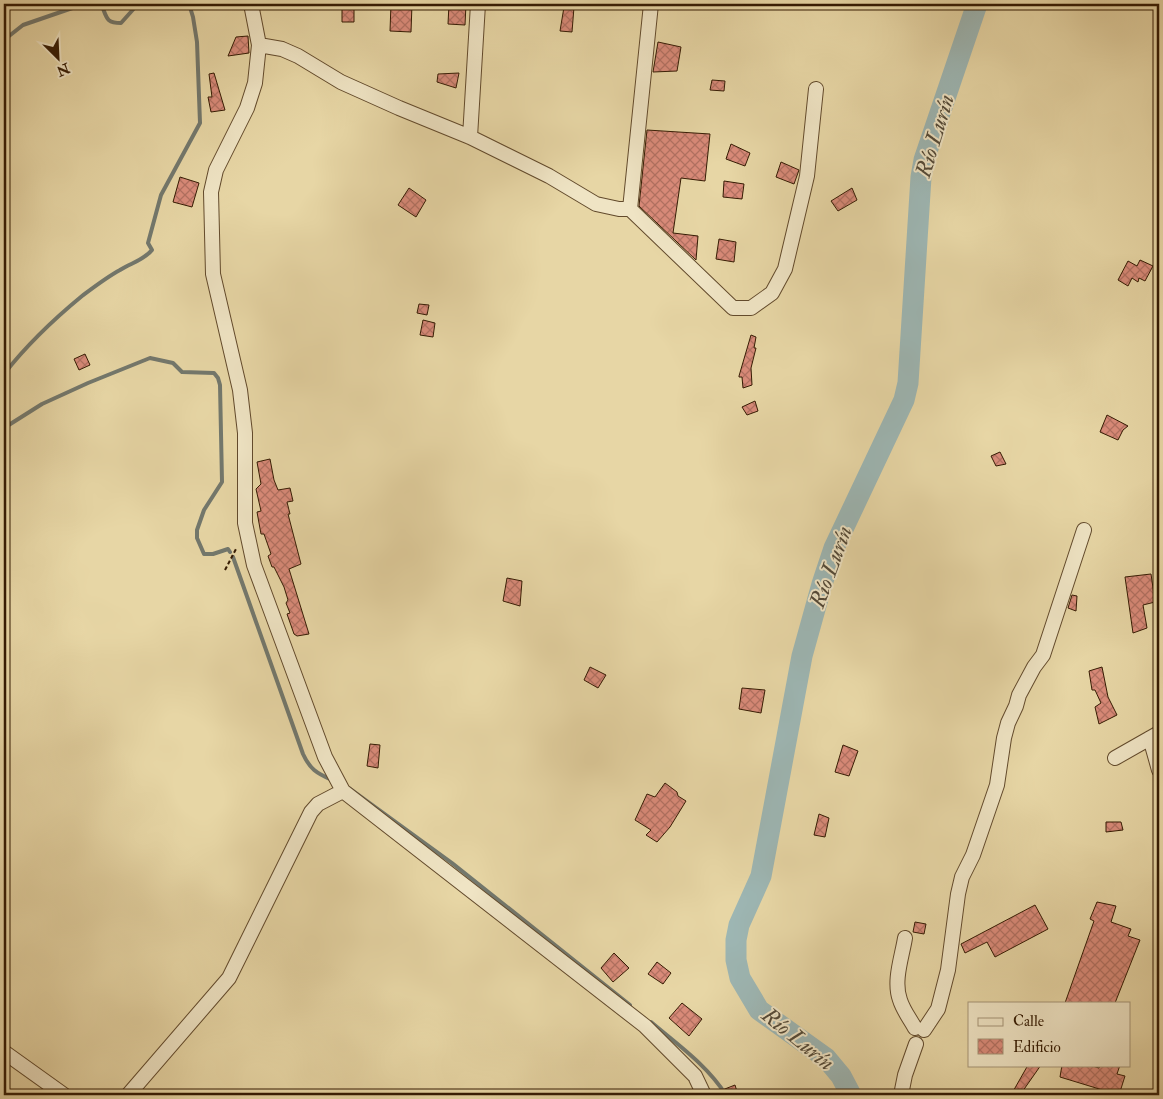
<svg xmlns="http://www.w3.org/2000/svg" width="1163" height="1099" viewBox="0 0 1163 1099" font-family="'IM FELL Double Pica',serif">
<defs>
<pattern id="building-cross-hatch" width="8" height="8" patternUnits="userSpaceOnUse" patternTransform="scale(1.25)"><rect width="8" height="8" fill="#da8b7a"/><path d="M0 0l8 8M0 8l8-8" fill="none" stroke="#b27162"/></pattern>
</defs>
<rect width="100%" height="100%" fill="#e7d6a5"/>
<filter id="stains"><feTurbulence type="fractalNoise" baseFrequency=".004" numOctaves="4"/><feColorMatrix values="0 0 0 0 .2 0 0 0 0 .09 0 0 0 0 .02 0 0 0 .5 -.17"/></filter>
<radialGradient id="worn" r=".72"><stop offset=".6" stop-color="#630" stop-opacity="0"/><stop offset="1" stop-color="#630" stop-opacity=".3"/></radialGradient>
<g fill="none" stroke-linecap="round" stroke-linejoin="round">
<path stroke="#73786d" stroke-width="4" d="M 96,4 L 102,6 C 107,18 106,23 121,23 L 138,4
M 4,40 L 23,25 L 84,4
M 4,374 C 26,346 54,319 82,296 C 94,287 107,277 120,270 C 131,263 144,260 152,250 L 148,243 L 161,195 L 200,123 L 197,42 L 193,17 L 189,4
M 4,428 L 42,404 L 88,383 L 150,358 L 173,363 L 182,372 L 214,373 L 218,378 L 220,385 L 222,482 L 204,510 L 197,530 L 197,538 L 204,554 L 213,554 L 228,549 L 230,552
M 233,557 L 303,754 C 310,769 316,773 332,780
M 349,788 L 452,863 L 630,1005
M 651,1022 C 678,1045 707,1065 726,1095"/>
<path stroke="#9db6b3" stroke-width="21" d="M 851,1095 L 841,1076 L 826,1058 L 759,1010 L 740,978 L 736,960 L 736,940 L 739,925 L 761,876 L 802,656 L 822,584 L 834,548 L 904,400 L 908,383 L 921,177 L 924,160 L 977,4"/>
</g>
<path fill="url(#building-cross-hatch)" stroke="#351b03" d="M 391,4 L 412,4 L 411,32 L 390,31 Z
M 449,4 L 466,4 L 465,25 L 448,24 Z
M 342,7 L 354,7 L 354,22 L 342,22 Z
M 564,7 L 574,7 L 572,32 L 560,31 Z
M 248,36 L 249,53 L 228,56 L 236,37 Z
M 658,42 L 681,47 L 677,71 L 653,72 Z
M 214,73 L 225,110 L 211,112 L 208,97 L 212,97 L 209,74 Z
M 459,73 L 456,88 L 437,82 L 438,74 Z
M 712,80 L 725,81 L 724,91 L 710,90 Z
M 647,130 L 710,134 L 705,181 L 681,178 L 673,233 L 698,236 L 696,260 L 639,206 Z
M 731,144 L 750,153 L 745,166 L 726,159 Z
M 781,162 L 799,170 L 794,184 L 776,177 Z
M 180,177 L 199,183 L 192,207 L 173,202 Z
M 724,181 L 744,184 L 742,199 L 723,197 Z
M 409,188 L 426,200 L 416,217 L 398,205 Z
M 852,188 L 857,200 L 838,211 L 831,201 Z
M 719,239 L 736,242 L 734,262 L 716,259 Z
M 1140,260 L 1153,266 L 1145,281 L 1139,278 L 1138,282 L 1132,278 L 1128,286 L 1118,280 L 1128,261 L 1137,266 Z
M 419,304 L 429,305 L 427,315 L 417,313 Z
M 423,320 L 435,323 L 433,337 L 420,335 Z
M 751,335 L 756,337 L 754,348 L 756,348 L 751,368 L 752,385 L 743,388 L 742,377 L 739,377 L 739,376 Z
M 85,354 L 90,365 L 79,370 L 74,359 Z
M 755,401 L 758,411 L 747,415 L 742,407 Z
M 1107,415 L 1128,426 L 1123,430 L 1118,440 L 1100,432 Z
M 1000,452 L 1006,464 L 996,466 L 991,456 Z
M 270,459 L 274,480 L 278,490 L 290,488 L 293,501 L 287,502 L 290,514 L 288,514 L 301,564 L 289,569 L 309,634 L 297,636 L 294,634 L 287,614 L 290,613 L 286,603 L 288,600 L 284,587 L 274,567 L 272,567 L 268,556 L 271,554 L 264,534 L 261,534 L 257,512 L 261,511 L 256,489 L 261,484 L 257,462 Z
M 1151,574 L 1155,602 L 1143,605 L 1147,628 L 1133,633 L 1125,577 Z
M 507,578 L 522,581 L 520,606 L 503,601 Z
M 1072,595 L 1077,596 L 1076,611 L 1068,608 Z
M 590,667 L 606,675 L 598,688 L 584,680 Z
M 1102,667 L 1108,697 L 1117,715 L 1099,724 L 1095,707 L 1101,703 L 1095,690 L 1092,690 L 1089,671 Z
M 742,688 L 765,690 L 761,713 L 739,709 Z
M 370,744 L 380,745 L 378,768 L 367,766 Z
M 843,745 L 858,751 L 849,776 L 835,772 Z
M 665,783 L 677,792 L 678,796 L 686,801 L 670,827 L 657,842 L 646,835 L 651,830 L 635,820 L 647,794 L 655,797 Z
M 819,814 L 829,818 L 825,837 L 814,835 Z
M 1106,822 L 1121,822 L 1123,830 L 1106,832 Z
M 1097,902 L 1116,906 L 1111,922 L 1131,929 L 1128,936 L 1140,940 L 1115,1003 L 1065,1003 L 1094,921 L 1090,919 Z
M 1035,905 L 1048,929 L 995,957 L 987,942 L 965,953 L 961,944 Z
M 915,922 L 926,924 L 924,934 L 913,932 Z
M 614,953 L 629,968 L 613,982 L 601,968 Z
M 657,962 L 671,973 L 663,984 L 648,974 Z
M 682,1003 L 702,1019 L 689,1036 L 669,1018 Z
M 1028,1065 L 1041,1065 L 1020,1095 L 1011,1095 Z
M 1062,1065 L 1089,1065 L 1099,1068 L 1100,1065 L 1120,1065 L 1117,1074 L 1125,1076 L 1119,1095 L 1060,1077 Z
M 735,1085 L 738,1095 L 713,1095 L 712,1094 Z"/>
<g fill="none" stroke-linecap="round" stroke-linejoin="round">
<defs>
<path id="minor" d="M 251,4 L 259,45 L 255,83 L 247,108 L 216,170 L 211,192 L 213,274 L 240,390 L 245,433 L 245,523 L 254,565 L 325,757 L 343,791 L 645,1026 L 695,1076 L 704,1095
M 259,45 L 282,49 L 298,56 L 341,82 L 399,108 L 470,137 L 549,176 L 596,204 L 619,209 L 630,209 L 733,308 L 751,308 L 772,293 L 785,269 L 807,176 L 816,89
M 470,137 L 478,4
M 630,209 L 651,4
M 1150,738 L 1159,770
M 1115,758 L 1159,733
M 905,938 C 902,957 893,981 900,1000 C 903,1010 910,1019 915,1028
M 924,1030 L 938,1009 L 948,970 L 958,894 L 962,877 L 973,855 L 997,785 L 1004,738 L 1008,723 L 1016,706 L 1019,695 L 1034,667 L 1043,655 L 1084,530
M 4,1052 L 64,1095
M 128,1095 L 229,978 L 311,812 L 318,804 L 343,791
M 901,1095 L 905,1075 L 916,1044"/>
</defs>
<use href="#minor" stroke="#624a2c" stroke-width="16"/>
<path stroke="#351b03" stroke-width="2" stroke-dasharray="4 2.5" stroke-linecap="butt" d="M 225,570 L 237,547"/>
<use href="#minor" stroke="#efe4c4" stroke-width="14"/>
</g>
<g text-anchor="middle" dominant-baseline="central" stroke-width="4" stroke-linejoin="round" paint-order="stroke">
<g font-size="22" font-style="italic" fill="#544a38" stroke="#efe4c4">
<text transform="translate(935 136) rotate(-73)">Río Lurín</text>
<text transform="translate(831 567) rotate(-70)">Río Lurín</text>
<text transform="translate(798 1039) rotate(39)">Río Lurín</text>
</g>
</g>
<rect width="1163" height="1099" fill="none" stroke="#e7d6a5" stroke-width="20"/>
<rect x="5" y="5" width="1153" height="1089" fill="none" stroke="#351b03" stroke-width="2.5"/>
<rect x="10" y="10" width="1143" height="1079" fill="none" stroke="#351b03"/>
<rect x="968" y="1002" width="162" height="65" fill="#efe4c4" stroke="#a59477"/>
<rect x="978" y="1018" width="25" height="8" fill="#efe4c4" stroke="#a59477"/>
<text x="1013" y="1026" font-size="15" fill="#351b03">Calle</text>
<rect x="978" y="1039" width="25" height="15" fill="url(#building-cross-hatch)" stroke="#a59477"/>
<text x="1013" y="1052" font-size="15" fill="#351b03">Edificio</text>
<g transform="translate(58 58) rotate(156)" stroke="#efe4c4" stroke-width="4" paint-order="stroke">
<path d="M0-4L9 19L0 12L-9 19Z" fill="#351b03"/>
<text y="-8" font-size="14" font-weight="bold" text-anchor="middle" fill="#351b03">N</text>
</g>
<rect width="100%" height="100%" filter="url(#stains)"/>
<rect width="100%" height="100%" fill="url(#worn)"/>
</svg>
